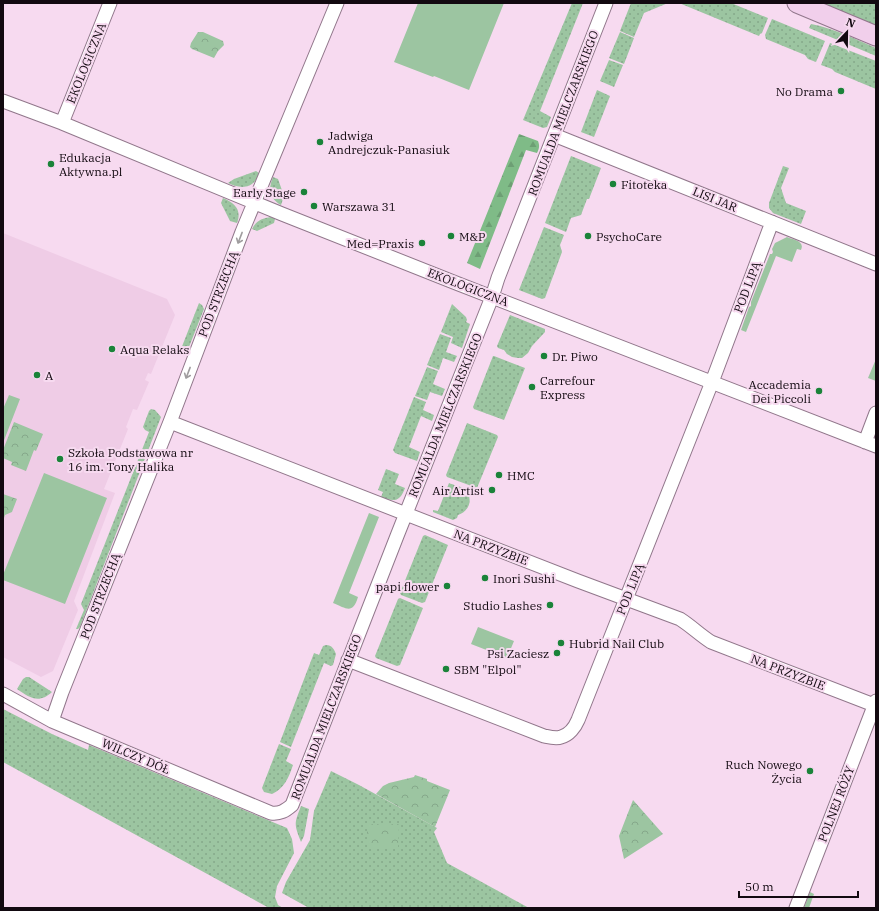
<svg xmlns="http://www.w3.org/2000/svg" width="879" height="911" viewBox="0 0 879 911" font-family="'IBM Plex Serif',serif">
<defs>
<pattern id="grass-dots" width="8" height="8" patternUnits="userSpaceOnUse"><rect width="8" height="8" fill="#9cc5a1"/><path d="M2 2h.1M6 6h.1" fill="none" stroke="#85a88a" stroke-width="1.8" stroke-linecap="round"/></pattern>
<pattern id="forest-firs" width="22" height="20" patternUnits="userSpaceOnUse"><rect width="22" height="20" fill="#7fbb87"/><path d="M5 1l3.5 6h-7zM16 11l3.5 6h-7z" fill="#6d9f74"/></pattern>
<pattern id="park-crowns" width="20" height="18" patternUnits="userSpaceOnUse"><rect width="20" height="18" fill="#9cc5a1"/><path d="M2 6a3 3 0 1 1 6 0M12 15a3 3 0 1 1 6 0" fill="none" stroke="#85a88a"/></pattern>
</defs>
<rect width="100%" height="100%" fill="#f7daf0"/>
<path fill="#efcce6" d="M 3,233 L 167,299 L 175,315 L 151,374 L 148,373 L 145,380 L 149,382 L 137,410 L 133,409 L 126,427 L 128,429 L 104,489 L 115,493 L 74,601 L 78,610 L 53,671 L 41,677 L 3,657 Z"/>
<path fill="url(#grass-dots)" d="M 572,3 L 583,3 L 540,111 L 551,117 L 547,127 L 543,128 L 523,120 Z
M 631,3 L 668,3 L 644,13 L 634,37 L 620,31 Z
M 679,3 L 731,3 L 768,18 L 762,33 L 760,34 L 759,36 Z
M 821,3 L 876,3 L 876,25 Z
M 772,19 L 825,41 L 816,62 L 808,59 L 805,55 L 766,39 L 765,35 Z
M 811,24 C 833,28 855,39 876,48 L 876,56 L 809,28 Z
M 620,32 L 634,38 L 624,64 L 609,58 Z
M 830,43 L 876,61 L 876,89 L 835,72 L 832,69 L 821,65 Z
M 609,60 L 623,65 L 614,87 L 600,81 Z
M 597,90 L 610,96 L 594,137 L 581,132 Z
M 571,156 L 601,168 L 589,199 L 587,199 L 581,215 L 571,218 L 566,232 L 545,223 Z
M 783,166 L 789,168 L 781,188 L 786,203 L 806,211 L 801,224 L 773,213 L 769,208 L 769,203 Z
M 256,171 L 259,173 C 258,175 257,179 255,181 C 248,190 236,187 228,183 L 234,179 Z
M 273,177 L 278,179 L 284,196 L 281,205 C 269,198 268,189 273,177 Z
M 223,198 C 235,203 242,210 237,223 L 230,221 L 221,203 Z
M 271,217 L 275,219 L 274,223 L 257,231 L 252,229 C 256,221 262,218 271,217 Z
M 544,227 L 564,235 L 560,245 L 562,252 L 545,298 L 542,299 L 519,290 Z
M 199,303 L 202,305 L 204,309 L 187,352 L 181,349 Z
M 452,304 L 466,317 L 467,320 L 466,322 L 470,324 L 462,348 L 451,343 L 453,337 L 441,332 Z
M 510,315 L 545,329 L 545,332 L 532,346 L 528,353 L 522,358 L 518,358 L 512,357 L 507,354 L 504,350 L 498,348 L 497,346 Z
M 440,334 L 451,338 L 446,352 L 457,356 L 454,362 L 443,358 L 439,370 L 427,365 Z
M 493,356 L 494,356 L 525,368 L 504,420 L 474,409 L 473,407 Z
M 427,367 L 438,371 L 433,384 L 445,389 L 442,396 L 430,392 L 427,400 L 415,396 Z
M 414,397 L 426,402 L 423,410 L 434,415 L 432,421 L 421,416 L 409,447 L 420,452 L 417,461 L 395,453 L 393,450 Z
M 151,409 L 155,410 L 161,417 L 80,627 L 78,629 L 76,629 L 84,610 L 81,604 L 149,432 L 145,430 L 143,427 L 149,411 Z
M 467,423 L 497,435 L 498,437 L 477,488 L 447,477 L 446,475 Z
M 386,469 L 399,474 L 395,484 L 405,488 C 400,502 394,502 381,497 L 383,492 L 378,490 Z
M 449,483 C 453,485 460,486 464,489 C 474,497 470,511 458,515 L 457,518 L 453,520 L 433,512 L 433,510 L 438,511 Z
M 425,535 L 448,545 L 425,602 L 422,603 L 401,595 L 400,593 L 423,536 Z
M 400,598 L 423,608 L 400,665 L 397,666 L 376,658 L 375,656 L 398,599 Z
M 326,645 C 332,645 334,649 336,654 L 333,665 L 331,666 L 324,663 L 291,747 L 280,742 L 314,653 L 319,655 L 323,646 Z
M 26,677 L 29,677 L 52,692 C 39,704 30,698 17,689 L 23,679 Z
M 3,709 L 52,734 L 88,750 L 89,745 L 287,828 L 292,839 L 294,853 L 277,886 L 275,897 L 278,905 L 283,908 L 269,908 L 3,762 Z
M 279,744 L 291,749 L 286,761 L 293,765 C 289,777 284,789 272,794 L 264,792 L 262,788 Z
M 331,771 L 359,785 L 437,828 L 434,832 L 447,863 L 529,908 L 309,908 L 282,893 L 286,882 L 310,840 L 314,811 Z
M 301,806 L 309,809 L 304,836 L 301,842 C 294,824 294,824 301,806 Z"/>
<path fill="url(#forest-firs)" d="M 519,134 L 538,141 C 540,146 539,149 537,153 L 526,150 L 480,269 L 467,263 Z"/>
<path fill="url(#park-crowns)" d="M 198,32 L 203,32 L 223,41 L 224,45 L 218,51 L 214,58 L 192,49 L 190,47 L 191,43 Z
M 14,422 L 43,434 L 36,451 L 34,450 L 26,471 L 11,465 L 12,462 L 3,458 L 3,450 Z
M 3,494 L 17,499 L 12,512 L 5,515 L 3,521 Z
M 415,775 L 427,779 L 427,781 L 450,790 L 435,827 L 376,794 L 383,786 L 389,783 L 414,777 Z
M 633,800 L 663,834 L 624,859 L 619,836 Z
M 367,824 L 399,824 L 398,848 L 367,847 Z"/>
<path fill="#9cc5a1" d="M 418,3 L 504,3 L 469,90 L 434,76 L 433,77 L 394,62 Z
M 787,237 C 794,240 805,241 801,250 L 797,249 L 792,262 L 776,256 L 746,332 L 741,330 L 749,307 L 751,306 L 751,302 L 770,254 L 772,254 L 773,252 L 772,249 L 775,243 Z
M 876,359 L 876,381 L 868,378 Z
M 9,395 L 20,399 L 3,443 L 3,409 Z
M 44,473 L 107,498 L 65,604 L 3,580 L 3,575 Z
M 369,513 L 379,517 L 349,593 L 358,597 C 353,614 347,609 333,603 Z
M 478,627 L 514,641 L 507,658 L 471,644 Z
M 810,892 L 814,894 L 809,908 L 804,908 Z"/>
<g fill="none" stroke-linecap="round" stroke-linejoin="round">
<defs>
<path id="street" d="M 3,101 L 62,123 L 282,214 L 456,283 L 876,446
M 62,123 L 110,3
M 554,135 L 876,264
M 170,422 L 578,581 L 680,619 C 691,626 700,635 711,642 L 874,705
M 865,442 L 876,413
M 348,660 L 544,736 C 549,737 556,739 561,737 C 569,735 575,727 578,720 L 712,382 L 772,222
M 3,694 L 52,721 L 271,813 C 280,814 285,811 292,805 L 397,536 L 492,297 L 498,278 L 606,3
M 52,721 L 62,692 L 170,422 L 242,232 L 337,3
M 796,908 L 876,701"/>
<path id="secondary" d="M 797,3 L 876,36"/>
</defs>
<use href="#street" stroke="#91778b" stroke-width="15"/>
<use href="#secondary" stroke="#91778b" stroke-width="21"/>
<use href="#street" stroke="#fff" stroke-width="13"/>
<use href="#secondary" stroke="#f1cfeb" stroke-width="19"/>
</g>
<defs><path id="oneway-shaft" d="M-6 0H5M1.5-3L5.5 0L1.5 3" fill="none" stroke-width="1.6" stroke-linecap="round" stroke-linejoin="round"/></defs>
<g stroke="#a09d9f">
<use href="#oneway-shaft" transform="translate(240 238) rotate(111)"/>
<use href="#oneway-shaft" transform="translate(188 373) rotate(111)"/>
</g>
<g fill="#1a8339" stroke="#f7daf0" stroke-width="1.5">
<circle cx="841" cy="91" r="4"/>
<circle cx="320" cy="142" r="4"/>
<circle cx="51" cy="164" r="4"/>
<circle cx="613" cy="184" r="4"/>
<circle cx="304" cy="192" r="4"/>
<circle cx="314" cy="206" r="4"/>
<circle cx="451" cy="236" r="4"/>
<circle cx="588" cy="236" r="4"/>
<circle cx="422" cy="243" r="4"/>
<circle cx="112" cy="349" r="4"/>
<circle cx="544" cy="356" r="4"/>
<circle cx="37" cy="375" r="4"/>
<circle cx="532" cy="387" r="4"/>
<circle cx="819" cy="391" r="4"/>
<circle cx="60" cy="459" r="4"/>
<circle cx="499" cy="475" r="4"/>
<circle cx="492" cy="490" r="4"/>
<circle cx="485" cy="578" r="4"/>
<circle cx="447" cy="586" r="4"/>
<circle cx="550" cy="605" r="4"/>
<circle cx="561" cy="643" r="4"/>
<circle cx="557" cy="653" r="4"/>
<circle cx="446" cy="669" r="4"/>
<circle cx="810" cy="771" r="4"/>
</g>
<g text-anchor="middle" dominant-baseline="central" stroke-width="4" stroke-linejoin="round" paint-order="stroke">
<g font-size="12" fill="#120910" stroke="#f7daf0">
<text transform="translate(86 63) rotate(-68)">EKOLOGICZNA</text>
<text transform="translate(563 113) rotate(-69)">ROMUALDA MIELCZARSKIEGO</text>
<text transform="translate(715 199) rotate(22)">LISI JAR</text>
<text transform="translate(468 287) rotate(21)">EKOLOGICZNA</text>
<text transform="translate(747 287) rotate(-69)">POD LIPĄ</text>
<text transform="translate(218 294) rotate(-69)">POD STRZECHĄ</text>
<text transform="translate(445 415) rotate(-68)">ROMUALDA MIELCZARSKIEGO</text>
<text transform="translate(491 547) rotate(21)">NA PRZYZBIE</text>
<text transform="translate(630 589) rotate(-68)">POD LIPĄ</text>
<text transform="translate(100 596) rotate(-69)">POD STRZECHĄ</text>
<text transform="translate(788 672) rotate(21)">NA PRZYZBIE</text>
<text transform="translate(326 717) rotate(-69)">ROMUALDA MIELCZARSKIEGO</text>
<text transform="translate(136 756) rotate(23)">WILCZY DÓŁ</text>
<text transform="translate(836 804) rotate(-69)">POLNEJ RÓŻY</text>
</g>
<g font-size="12" fill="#120910" stroke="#f7daf0" text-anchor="start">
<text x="833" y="91" text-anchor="end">No Drama</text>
<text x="328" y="135">Jadwiga<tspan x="328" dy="14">Andrejczuk-Panasiuk</tspan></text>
<text x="59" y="157">Edukacja<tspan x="59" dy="14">Aktywna.pl</tspan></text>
<text x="621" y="184">Fitoteka</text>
<text x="296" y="192" text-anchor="end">Early Stage</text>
<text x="322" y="206">Warszawa 31</text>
<text x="459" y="236">M&amp;P</text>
<text x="596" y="236">PsychoCare</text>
<text x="414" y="243" text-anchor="end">Med=Praxis</text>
<text x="120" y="349">Aqua Relaks</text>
<text x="552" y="356">Dr. Piwo</text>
<text x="45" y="375">A</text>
<text x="540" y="380">Carrefour<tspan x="540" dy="14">Express</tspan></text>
<text x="811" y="384" text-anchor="end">Accademia<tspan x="811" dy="14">Dei Piccoli</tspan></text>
<text x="68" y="452">Szkoła Podstawowa nr<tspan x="68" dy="14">16 im. Tony Halika</tspan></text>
<text x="507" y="475">HMC</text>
<text x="484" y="490" text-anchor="end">Air Artist</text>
<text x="493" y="578">Inori Sushi</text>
<text x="439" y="586" text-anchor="end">papi flower</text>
<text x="542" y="605" text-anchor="end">Studio Lashes</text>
<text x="569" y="643">Hubrid Nail Club</text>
<text x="549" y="653" text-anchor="end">Psi Zaciesz</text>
<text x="454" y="669">SBM "Elpol"</text>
<text x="802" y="764" text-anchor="end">Ruch Nowego<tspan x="802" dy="14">Życia</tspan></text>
</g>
</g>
<rect width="879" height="911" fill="none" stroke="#120910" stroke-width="8"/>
<g transform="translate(847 32) rotate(22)" stroke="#f7daf0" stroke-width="3" paint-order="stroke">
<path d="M0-3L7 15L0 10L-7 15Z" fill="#120910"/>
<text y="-6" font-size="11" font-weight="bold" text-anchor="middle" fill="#120910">N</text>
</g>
<path d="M739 891v6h119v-6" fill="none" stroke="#120910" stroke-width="2"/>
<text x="745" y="891" font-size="12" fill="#120910" stroke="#f7daf0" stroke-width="3" paint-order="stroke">50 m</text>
</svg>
